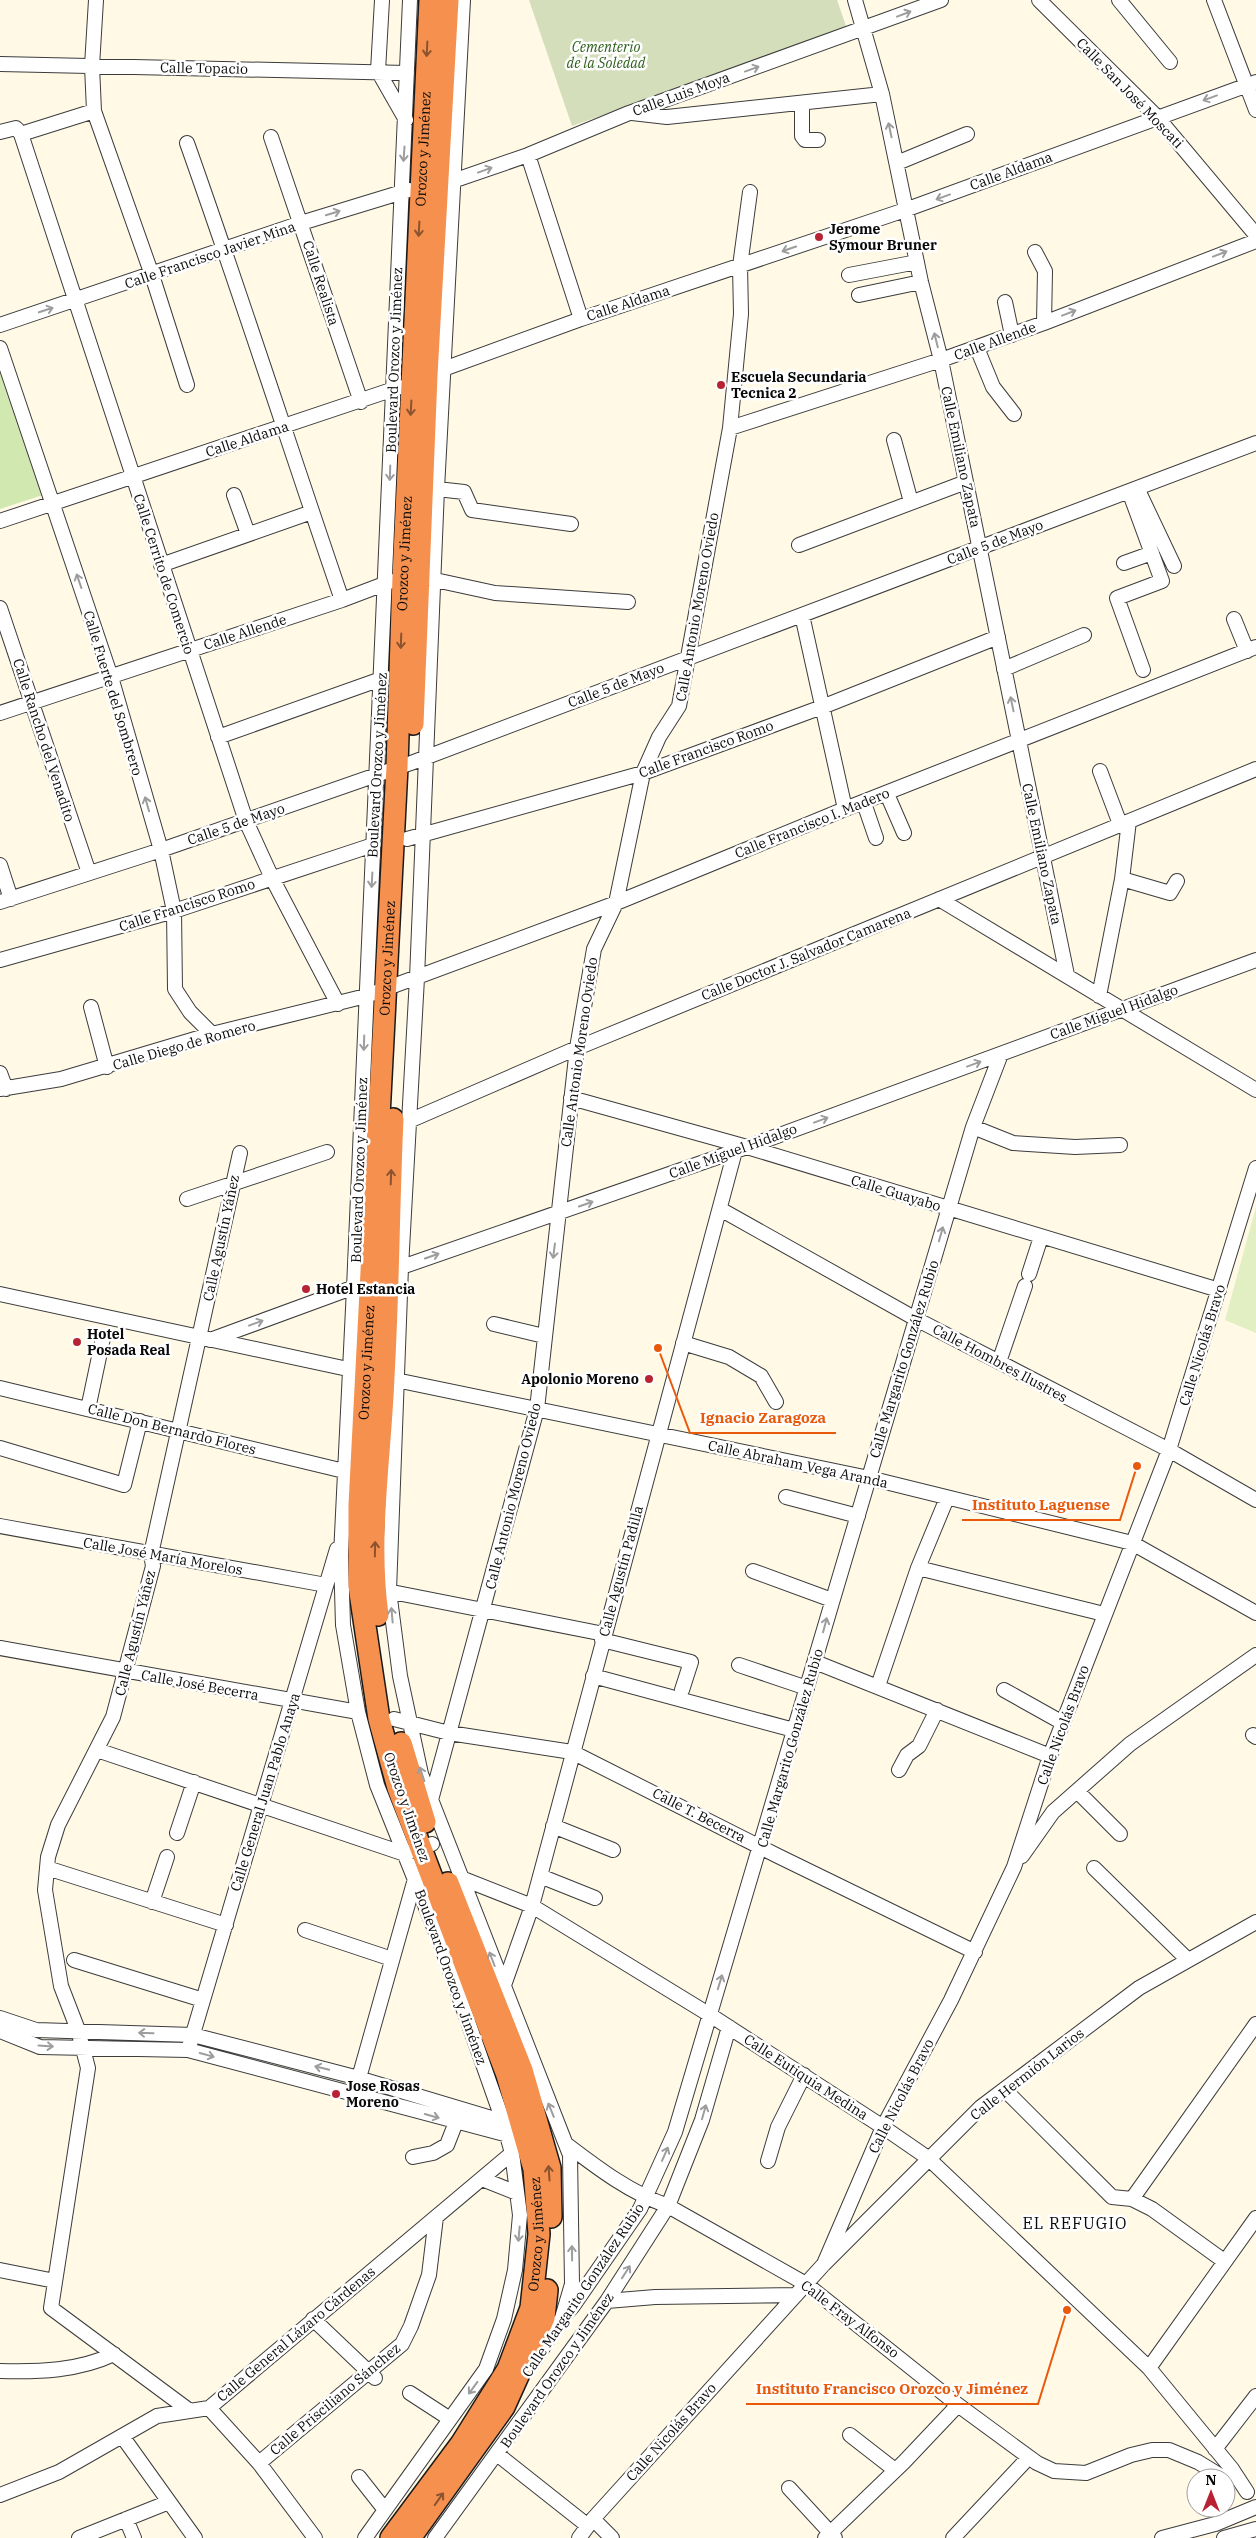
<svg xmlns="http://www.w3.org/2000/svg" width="1256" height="2538" viewBox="0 0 1256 2538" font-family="'IBM Plex Serif',serif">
<rect width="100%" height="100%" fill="#fff9e6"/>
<path fill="#d1e8b1" d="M 0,357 L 46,494 L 0,509 Z"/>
<path fill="#d4deba" d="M 529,0 L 837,0 L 847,29 L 572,126 Z"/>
<path fill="#e2efc3" d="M 1256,1207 L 1256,1333 L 1225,1320 Z"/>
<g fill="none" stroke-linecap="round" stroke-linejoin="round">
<defs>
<path id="minor" d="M 96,0 L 92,66 L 94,111 L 152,275 L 187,385
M 382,0 L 378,71 L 406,120
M 463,0 L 437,489 L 417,978 L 401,1267 L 389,1591 L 400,1676 L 421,1774 L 570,2155 L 572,2284 L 562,2318
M 855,0 L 882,94 L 921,282 L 941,360 L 1067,975
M 1039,0 L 1157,117 L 1256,235
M 1119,0 L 1170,62
M 1214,0 L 1256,110
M 0,64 L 407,73
M 802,104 L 802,136 L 805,140 L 818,140
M 632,113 L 667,117 L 882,94
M 0,132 L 16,128 L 21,134 L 246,821 L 272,878 L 338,1004
M 21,134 L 94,111
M 271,137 L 361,402
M 187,143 C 241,295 290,448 342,600
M 528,155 L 581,319
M 897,163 L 967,134
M 447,183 L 528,155 L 629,113 L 941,0
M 1035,252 L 1045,271 L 1044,323
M 849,275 L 917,262
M 859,295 L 921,282
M 1005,302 L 1012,335
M 0,325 L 301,223 L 409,190
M 0,348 L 111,677 L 161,850 L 174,911 L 175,989 L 190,1012 L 212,1034
M 977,348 L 993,387 L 1014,414
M 438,371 L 581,319 L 905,210 L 1256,82
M 730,428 L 941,360 L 1044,323 L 1256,241
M 894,440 L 911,502
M 1137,488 L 1174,566
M 437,489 L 464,492 L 472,510 L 571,524
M 1129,491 L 1162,581 L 1117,598 L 1143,670
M 234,495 L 248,534
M 0,521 L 400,387
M 799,545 L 966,482
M 1124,563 L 1152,553
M 161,565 L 312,512
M 426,578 L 495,593 L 628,602
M 0,608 L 89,873
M 802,615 L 845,809
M 1234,619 L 1247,651
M 1004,669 L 1084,635
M 0,713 L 342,600 L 392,581
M 218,737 L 381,679
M 1100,771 L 1120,824
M 887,794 L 904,833
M 864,803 L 876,838
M 407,839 L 643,773 L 822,707 L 998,637
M 0,865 L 11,899
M 1122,879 L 1170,893 L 1177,881
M 939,899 L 1256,1090
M 0,902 L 161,850 L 411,763 L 1256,443
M 0,960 L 174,911 L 373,845
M 1099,996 L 1122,879 L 1129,821
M 91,1007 L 107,1067
M 0,1073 L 6,1089
M 0,1089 L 61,1079 L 212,1034 L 366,996 L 616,903 L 845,809 L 1256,647
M 571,1098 L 747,1147 L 1219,1290
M 402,1124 L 577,1048 L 1256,769
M 973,1127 L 1013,1143 L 1075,1147 L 1120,1145
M 187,1199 L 327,1152
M 720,1209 L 916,1319 L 1169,1450 L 1256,1500
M 393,1270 L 747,1147 L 1256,960
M 1029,1274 L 1041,1237
M 0,1294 L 357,1371
M 494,1324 L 544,1336
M 210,1340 L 360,1285
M 683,1343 L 729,1357 L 761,1376 L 776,1402
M 999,1362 L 1025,1286
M 391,1379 L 869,1478 L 1132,1543 L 1256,1613
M 0,1388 L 344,1471
M 88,1409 L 103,1338
M 0,1448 L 124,1485 L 140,1421
M 786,1497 L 858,1516
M 0,1526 L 326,1585
M 918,1568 L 1104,1614
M 753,1571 L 832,1600
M 382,1590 L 604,1634
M 602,1640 L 691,1662 L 682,1690
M 0,1648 L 358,1712
M 815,1662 L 1050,1756
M 739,1665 L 807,1688
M 593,1676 L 794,1730
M 878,1686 L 918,1568 L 947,1498
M 1004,1690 L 1063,1723
M 394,1719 L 449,1733 L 572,1752 L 778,1856 L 975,1952
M 1253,1735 L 1256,1737
M 97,1750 L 405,1854 L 432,1844
M 899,1770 L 907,1755 L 919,1746 L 937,1710
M 1077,1791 L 1120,1834
M 431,1800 L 537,1409 L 577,1048 L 594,949 L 616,903 L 643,773 L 659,737 L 679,706 L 730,428 L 741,314 L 740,266 L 750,192
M 553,1826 L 613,1850
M 177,1833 L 194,1782
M 1022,1856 L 1053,1812 L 1130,1744 L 1256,1655
M 47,1868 L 226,1925
M 1094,1868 L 1188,1960
M 540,1876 L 595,1898
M 461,1878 L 532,1906 L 710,2015 L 883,2127 L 928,2158 L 1149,2368 L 1232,2469 L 1247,2492
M 152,1902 L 167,1857
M 305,1930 L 392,1959
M 74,1960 L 203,2000
M 503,1988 L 532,1906 L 735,1151
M 0,2018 L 36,2030 L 193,2035 L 351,2076 L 508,2123
M 0,2031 L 40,2047 L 188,2050 L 512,2136
M 190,2044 L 337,1549
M 357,2085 L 415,1879
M 1005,2090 L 1112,2197 L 1132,2199 L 1152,2209 L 1224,2261
M 566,2144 C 599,2169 629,2192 668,2206 L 806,2284 L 958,2405 L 1037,2463 L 1054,2471 L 1086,2473 L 1131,2455 L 1152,2450 L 1169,2450 L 1198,2462 L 1224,2478
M 413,2157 L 433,2153 L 447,2145 L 456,2122
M 768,2161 L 778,2127 L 804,2075
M 482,2179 L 517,2193
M 1132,2199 L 1256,2024
M 824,2264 L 883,2127 L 951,2000 L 1014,1867 L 1050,1756 L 1169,1450 L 1256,1168
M 0,2270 L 55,2281
M 607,2301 L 655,2297 L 796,2295
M 313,2319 L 375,2378
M 533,2363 L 562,2318 L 573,2306 L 640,2209 L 675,2132 L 973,1127 L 1001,1054
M 1149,2368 L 1256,2218
M 0,2371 C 40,2372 78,2371 114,2354
M 410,2393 L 450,2419
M 209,2408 L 259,2463 L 315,2538
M 190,2411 L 51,2308 L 88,2068 L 78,2030 L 61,1986 L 45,1890 L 48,1857 L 58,1825 L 113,1717 L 153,1566 L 151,1554 L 240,1153
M 850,2435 L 895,2470
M 122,2436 L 195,2538
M 1215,2449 L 1256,2396
M 497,2454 L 588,2526
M 259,2463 L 402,2344 L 411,2326 L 429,2275 L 436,2217
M 359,2477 L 385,2510
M 789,2488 L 835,2538
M 0,2495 L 59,2472 L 157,2416 L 209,2408 L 512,2153
M 126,2519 L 134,2538
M 593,2519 L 612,2538
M 79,2538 L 169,2502
M 365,2538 L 486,2369 L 504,2319 L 515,2270 L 520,2215 L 512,2153 L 503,2121 L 441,1945 L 377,1785 L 358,1712 L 343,1625 L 341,1555 L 354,1288 L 410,0
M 435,2538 L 607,2301 L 668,2206 L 702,2120 L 729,2027
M 579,2538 L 593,2519 L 824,2264 L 981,2107 L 1139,1988 L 1256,1922
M 825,2538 L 904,2462 L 958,2405
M 953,2538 L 1029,2457
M 1162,2538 L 1215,2524 L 1256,2507
M 1224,2538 L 1256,2529"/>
<g id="highway">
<path d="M 413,724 L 427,375 L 448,0"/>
<path d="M 378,1615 C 367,1536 381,1456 384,1376 C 389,1291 389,1205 393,1119"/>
<path d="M 401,1743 L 425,1822"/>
<path d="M 448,1883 L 522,2070 L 550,2168 L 551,2217"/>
<path id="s1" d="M 391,2538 L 461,2444 L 508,2369 L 531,2308 L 539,2234 L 534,2169 L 507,2075 L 398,1788 L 379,1719 L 359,1586 L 359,1505 L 397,767 L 403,577 L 430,0"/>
<path d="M 410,2538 L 504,2407 L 544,2318 L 547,2290"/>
</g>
</defs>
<use href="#minor" stroke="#3c3c3c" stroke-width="16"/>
<use href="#highway" stroke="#1a1a1a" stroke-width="24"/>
<use href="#minor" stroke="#fff" stroke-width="14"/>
<use href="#highway" stroke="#f5904e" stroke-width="21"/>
</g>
<defs><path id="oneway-shaft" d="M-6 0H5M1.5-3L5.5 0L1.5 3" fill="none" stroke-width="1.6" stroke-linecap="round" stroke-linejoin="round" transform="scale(1.25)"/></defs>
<g stroke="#9d9d9d">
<use href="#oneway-shaft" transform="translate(904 14) rotate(-21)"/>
<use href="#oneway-shaft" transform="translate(752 69) rotate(-20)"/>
<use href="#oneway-shaft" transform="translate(1210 98) rotate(160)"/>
<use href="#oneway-shaft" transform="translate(890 130) rotate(-102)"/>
<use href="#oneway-shaft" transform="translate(404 154) rotate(94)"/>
<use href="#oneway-shaft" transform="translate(485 170) rotate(-20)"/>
<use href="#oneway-shaft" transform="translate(943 197) rotate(160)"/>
<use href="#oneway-shaft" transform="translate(333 213) rotate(-17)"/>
<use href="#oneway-shaft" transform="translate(789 249) rotate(161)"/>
<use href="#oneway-shaft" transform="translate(1220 254) rotate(-21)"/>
<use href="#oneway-shaft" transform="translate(46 310) rotate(-18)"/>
<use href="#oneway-shaft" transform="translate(1069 313) rotate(-21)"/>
<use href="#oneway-shaft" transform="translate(936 340) rotate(-104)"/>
<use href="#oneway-shaft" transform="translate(390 473) rotate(92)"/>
<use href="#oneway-shaft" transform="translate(79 581) rotate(-109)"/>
<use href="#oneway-shaft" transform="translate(1012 704) rotate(-102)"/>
<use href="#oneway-shaft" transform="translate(147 804) rotate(-106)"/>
<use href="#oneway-shaft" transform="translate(372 880) rotate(93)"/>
<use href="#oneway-shaft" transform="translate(364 1043) rotate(92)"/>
<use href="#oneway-shaft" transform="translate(974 1064) rotate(-20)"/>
<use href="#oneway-shaft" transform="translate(821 1120) rotate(-20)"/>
<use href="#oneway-shaft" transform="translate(586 1204) rotate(-19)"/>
<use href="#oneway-shaft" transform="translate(941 1234) rotate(-74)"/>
<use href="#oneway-shaft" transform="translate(554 1251) rotate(97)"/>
<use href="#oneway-shaft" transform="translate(432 1256) rotate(-19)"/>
<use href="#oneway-shaft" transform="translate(256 1323) rotate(-20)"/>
<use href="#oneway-shaft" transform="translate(392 1615) rotate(-95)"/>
<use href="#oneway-shaft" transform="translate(825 1625) rotate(-75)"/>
<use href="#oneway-shaft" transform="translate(422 1774) rotate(-108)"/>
<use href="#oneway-shaft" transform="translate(492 1959) rotate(-111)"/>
<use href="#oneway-shaft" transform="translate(720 1982) rotate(-73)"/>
<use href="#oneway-shaft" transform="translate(146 2033) rotate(-178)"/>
<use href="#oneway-shaft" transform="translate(46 2046) rotate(4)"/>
<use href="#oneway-shaft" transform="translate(207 2055) rotate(15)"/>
<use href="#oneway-shaft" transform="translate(322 2068) rotate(-166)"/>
<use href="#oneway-shaft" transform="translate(551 2110) rotate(-112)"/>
<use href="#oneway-shaft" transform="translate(704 2112) rotate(-74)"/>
<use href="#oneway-shaft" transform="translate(432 2116) rotate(16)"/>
<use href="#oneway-shaft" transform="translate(665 2154) rotate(-66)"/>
<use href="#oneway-shaft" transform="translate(519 2234) rotate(95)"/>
<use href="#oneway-shaft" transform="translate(572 2253) rotate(-91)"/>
<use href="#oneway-shaft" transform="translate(626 2272) rotate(-57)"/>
<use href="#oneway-shaft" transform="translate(473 2388) rotate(126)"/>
</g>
<g stroke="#8b532f">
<use href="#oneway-shaft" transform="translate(427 49) rotate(93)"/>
<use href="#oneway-shaft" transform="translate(419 229) rotate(93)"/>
<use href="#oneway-shaft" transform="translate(411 408) rotate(93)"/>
<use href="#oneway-shaft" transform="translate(401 641) rotate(92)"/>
<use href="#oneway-shaft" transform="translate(391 1177) rotate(-88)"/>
<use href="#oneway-shaft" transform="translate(375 1549) rotate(-89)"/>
<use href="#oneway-shaft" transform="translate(549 2173) rotate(-94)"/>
<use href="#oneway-shaft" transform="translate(439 2499) rotate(-55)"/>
</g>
<g fill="#b82333" stroke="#fff" stroke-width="2">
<circle cx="819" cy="237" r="5"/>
<circle cx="721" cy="385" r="5"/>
<circle cx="306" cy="1289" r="5"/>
<circle cx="77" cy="1342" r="5"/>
<circle cx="649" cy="1379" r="5"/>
<circle cx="336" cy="2094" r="5"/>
</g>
<g text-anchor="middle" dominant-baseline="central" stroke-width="5" stroke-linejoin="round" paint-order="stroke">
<g font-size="14" font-style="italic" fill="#2d5f1b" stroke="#fff">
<text x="606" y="47">Cementerio<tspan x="606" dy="16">de la Soledad</tspan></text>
</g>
<g font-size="14" fill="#090909" stroke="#fff">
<text transform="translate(204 68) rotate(1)">Calle Topacio</text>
<text transform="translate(1130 93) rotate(46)">Calle San José Moscati</text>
<text transform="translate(681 94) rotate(-20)">Calle Luis Moya</text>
<text stroke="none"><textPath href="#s1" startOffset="2460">Orozco y Jiménez</textPath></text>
<text transform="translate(1011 171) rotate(-20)">Calle Aldama</text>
<text transform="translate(210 255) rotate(-19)">Calle Francisco Javier Mina</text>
<text transform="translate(321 283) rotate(72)">Calle Realista</text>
<text transform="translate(628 303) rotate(-18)">Calle Aldama</text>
<text transform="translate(995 341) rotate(-20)">Calle Allende</text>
<text transform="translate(394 360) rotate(-88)">Boulevard Orozco y Jiménez</text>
<text transform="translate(247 439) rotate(-18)">Calle Aldama</text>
<text transform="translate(961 457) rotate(78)">Calle Emiliano Zapata</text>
<text transform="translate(995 542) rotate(-21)">Calle 5 de Mayo</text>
<text stroke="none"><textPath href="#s1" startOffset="2055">Orozco y Jiménez</textPath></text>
<text transform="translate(164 574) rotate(72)">Calle Cerrito de Comercio</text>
<text transform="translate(697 607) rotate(-80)">Calle Antonio Moreno Oviedo</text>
<text transform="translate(245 632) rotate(-18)">Calle Allende</text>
<text transform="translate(616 685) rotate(-21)">Calle 5 de Mayo</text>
<text transform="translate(113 693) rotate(73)">Calle Fuerte del Sombrero</text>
<text transform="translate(44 740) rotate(72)">Calle Rancho del Venadito</text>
<text transform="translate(706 749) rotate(-20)">Calle Francisco Romo</text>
<text transform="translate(377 765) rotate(-87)">Boulevard Orozco y Jiménez</text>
<text transform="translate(812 823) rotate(-22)">Calle Francisco I. Madero</text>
<text transform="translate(236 824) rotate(-19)">Calle 5 de Mayo</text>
<text transform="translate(1042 854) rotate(78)">Calle Emiliano Zapata</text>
<text transform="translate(187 905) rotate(-18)">Calle Francisco Romo</text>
<text transform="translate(806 954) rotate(-22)">Calle Doctor J. Salvador Camarena</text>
<text stroke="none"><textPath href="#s1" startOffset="1650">Orozco y Jiménez</textPath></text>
<text transform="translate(1114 1012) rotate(-20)">Calle Miguel Hidalgo</text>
<text transform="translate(184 1045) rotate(-16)">Calle Diego de Romero</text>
<text transform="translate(579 1052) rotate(-82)">Calle Antonio Moreno Oviedo</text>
<text transform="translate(733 1151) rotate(-20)">Calle Miguel Hidalgo</text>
<text transform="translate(359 1170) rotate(-88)">Boulevard Orozco y Jiménez</text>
<text transform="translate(896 1193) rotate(17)">Calle Guayabo</text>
<text transform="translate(221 1238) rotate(-78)">Calle Agustín Yáñez</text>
<text transform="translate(1202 1345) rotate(-73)">Calle Nicolás Bravo</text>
<text transform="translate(904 1359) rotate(-73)">Calle Margarito González Rubio</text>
<text stroke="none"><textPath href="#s1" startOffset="1245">Orozco y Jiménez</textPath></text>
<text transform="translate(1000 1363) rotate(28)">Calle Hombres Ilustres</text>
<text transform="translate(172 1429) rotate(14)">Calle Don Bernardo Flores</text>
<text transform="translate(798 1464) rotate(12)">Calle Abraham Vega Aranda</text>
<text transform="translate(513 1496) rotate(-76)">Calle Antonio Moreno Oviedo</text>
<text transform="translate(163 1556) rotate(10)">Calle José María Morelos</text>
<text transform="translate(621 1571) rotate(-75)">Calle Agustín Padilla</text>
<text transform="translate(135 1633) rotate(-76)">Calle Agustín Yáñez</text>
<text transform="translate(200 1685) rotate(10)">Calle José Becerra</text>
<text transform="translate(1063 1725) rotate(-70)">Calle Nicolás Bravo</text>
<text transform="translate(790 1748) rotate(-74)">Calle Margarito González Rubio</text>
<text transform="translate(265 1792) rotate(-73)">Calle General Juan Pablo Anaya</text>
<text transform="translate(407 1807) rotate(71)">Orozco y Jiménez</text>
<text transform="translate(699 1815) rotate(27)">Calle T. Becerra</text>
<text transform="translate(451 1977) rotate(70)">Boulevard Orozco y Jiménez</text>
<text transform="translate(1027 2074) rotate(-38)">Calle Hermión Larios</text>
<text transform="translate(806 2077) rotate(33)">Calle Eutiquia Medina</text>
<text transform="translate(901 2096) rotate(-63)">Calle Nicolás Bravo</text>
<text stroke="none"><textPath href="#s1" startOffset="345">Orozco y Jiménez</textPath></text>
<text transform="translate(583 2290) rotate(-56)">Calle Margarito González Rubio</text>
<text transform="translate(850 2319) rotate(37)">Calle Fray Alfonso</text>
<text transform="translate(296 2334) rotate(-40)">Calle General Lázaro Cárdenas</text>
<text transform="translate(557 2370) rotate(-55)">Boulevard Orozco y Jiménez</text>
<text transform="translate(335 2399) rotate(-40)">Calle Prisciliano Sánchez</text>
<text transform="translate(671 2432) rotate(-48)">Calle Nicolás Bravo</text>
</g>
<g font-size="14" font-weight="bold" fill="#090909" stroke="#fff" text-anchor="start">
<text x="829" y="229">Jerome<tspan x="829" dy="16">Symour Bruner</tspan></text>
<text x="731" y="377">Escuela Secundaria<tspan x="731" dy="16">Tecnica 2</tspan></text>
<text x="316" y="1289">Hotel Estancia</text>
<text x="87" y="1334">Hotel<tspan x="87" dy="16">Posada Real</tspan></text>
<text x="639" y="1379" text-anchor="end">Apolonio Moreno</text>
<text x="346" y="2086">Jose Rosas<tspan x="346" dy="16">Moreno</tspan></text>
</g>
<g font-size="16" letter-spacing="1" fill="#090909" stroke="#fff">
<text x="1075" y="2223">EL REFUGIO</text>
</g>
</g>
<path fill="none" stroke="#e8590c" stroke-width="2" d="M658 1348L690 1433H836M1137 1466L1120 1520H962M1067 2310L1038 2404H746"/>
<g fill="#e8590c" stroke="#fff" stroke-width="2">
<circle cx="658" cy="1348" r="5"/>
<circle cx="1137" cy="1466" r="5"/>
<circle cx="1067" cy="2310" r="5"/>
</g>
<g font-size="15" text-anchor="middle" font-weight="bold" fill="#e8590c" stroke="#fff" stroke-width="5" stroke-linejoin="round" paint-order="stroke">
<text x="763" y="1423">Ignacio Zaragoza</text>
<text x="1041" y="1510">Instituto Laguense</text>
<text x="892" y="2394">Instituto Francisco Orozco y Jiménez</text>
</g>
<g transform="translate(1211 2493)"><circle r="24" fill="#ffffff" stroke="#9d9d9d"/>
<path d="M0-4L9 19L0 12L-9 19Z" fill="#b82333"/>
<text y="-8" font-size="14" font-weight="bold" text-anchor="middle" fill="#090909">N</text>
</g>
</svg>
